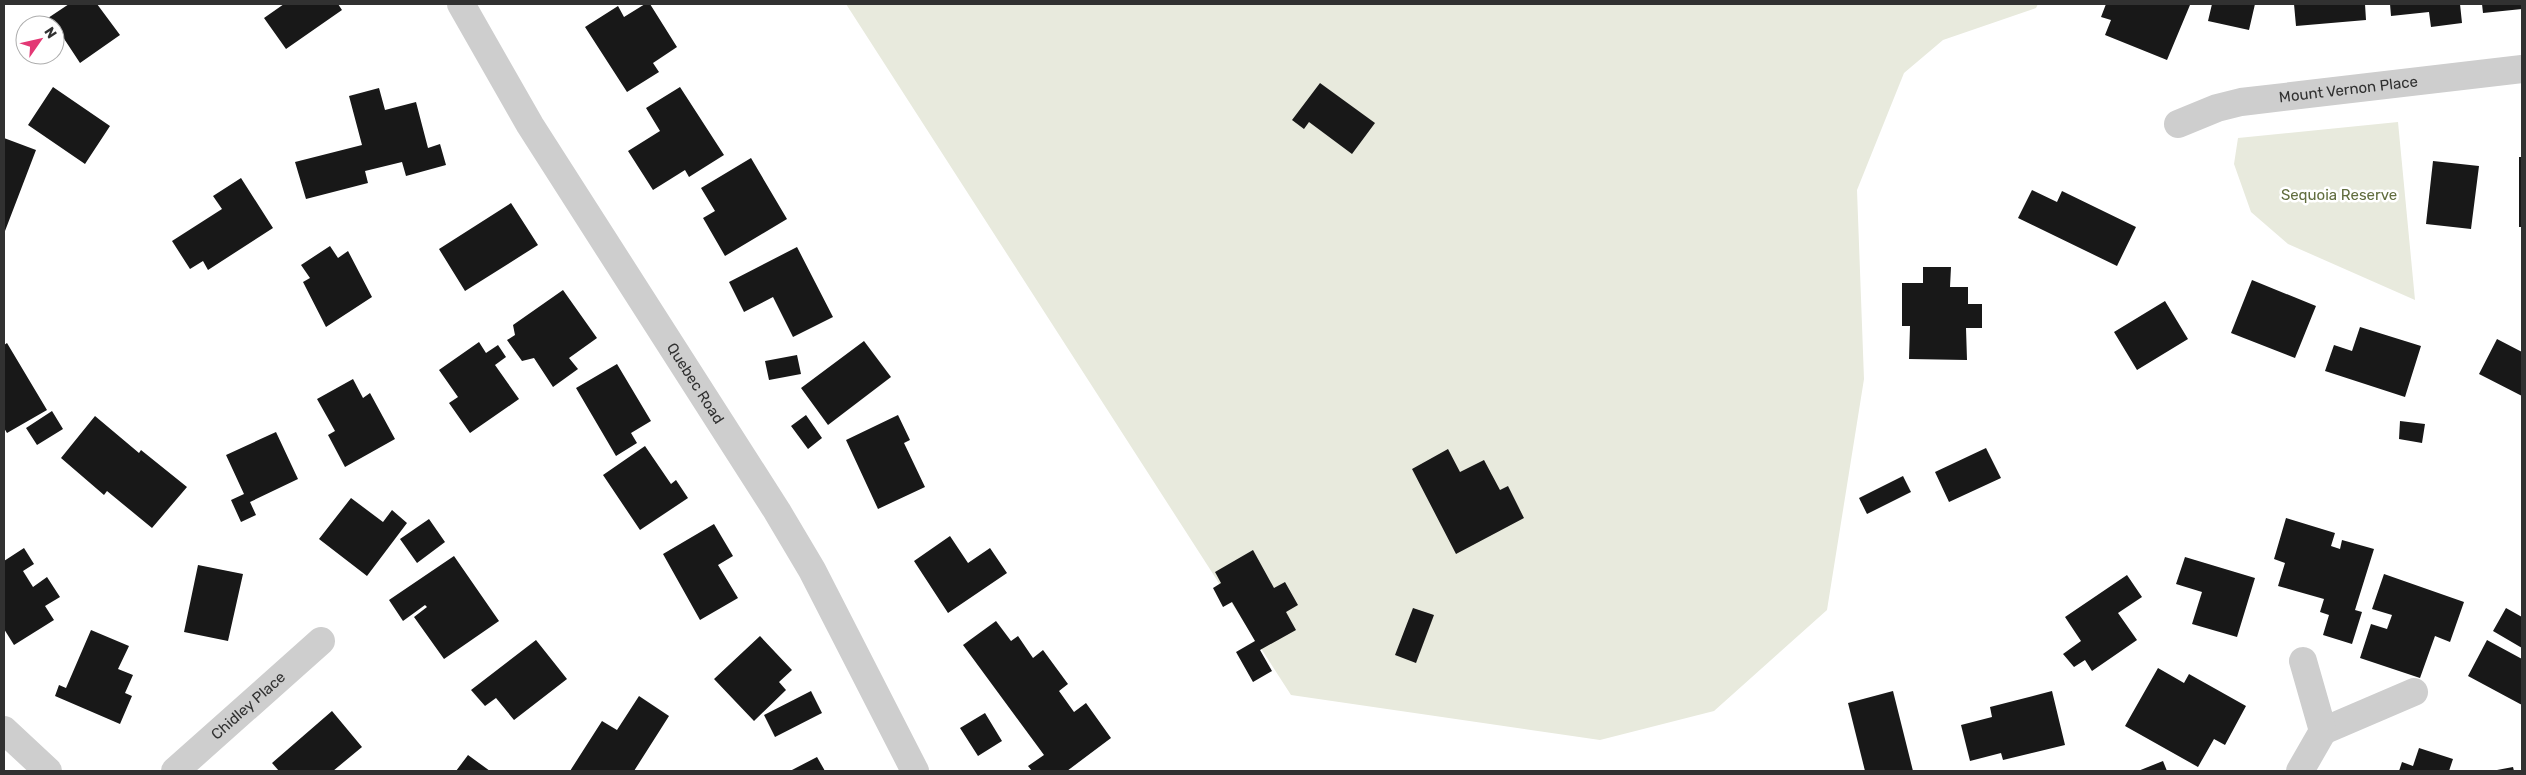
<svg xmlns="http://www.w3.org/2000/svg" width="2526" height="775" viewBox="0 0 2526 775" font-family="Rubik,sans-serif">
<rect width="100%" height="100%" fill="#fff"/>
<path fill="#e8eadd" d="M 846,4 L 2038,4 L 2036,8 L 1943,40 L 1904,73 L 1857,190 L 1864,379 L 1827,610 L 1714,711 L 1600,740 L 1291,695 Z
M 2398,122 L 2415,300 L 2288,244 L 2251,212 L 2234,164 L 2238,138 Z"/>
<path fill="#181818" d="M 69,4 L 97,4 L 120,35 L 80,63 L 55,25 L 48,18 Z
M 284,4 L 338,4 L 342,10 L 286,49 L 264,18 Z
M 645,4 L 650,4 L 677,47 L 653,63 L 659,72 L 627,92 L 585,27 L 618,6 L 624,17 Z
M 2106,4 L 2187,4 L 2190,5 L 2167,60 L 2105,35 L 2111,20 L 2101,17 Z
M 2212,4 L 2255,4 L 2249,30 L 2208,21 Z
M 2294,4 L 2365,4 L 2366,20 L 2296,26 Z
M 2390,4 L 2460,4 L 2462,23 L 2431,27 L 2429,12 L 2391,16 Z
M 2482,4 L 2522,4 L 2522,9 L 2483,13 Z
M 1320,83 L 1375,123 L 1352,154 L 1309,122 L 1304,129 L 1292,120 Z
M 53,87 L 110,126 L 85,164 L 28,125 Z
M 680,87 L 724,155 L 689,177 L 685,170 L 653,190 L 628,151 L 660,131 L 646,108 Z
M 379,88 L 385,110 L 416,102 L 428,148 L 440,144 L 446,165 L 406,176 L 402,162 L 365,171 L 368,183 L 306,199 L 295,162 L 362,145 L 349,96 Z
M 4,138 L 36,150 L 5,231 L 4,231 Z
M 2519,157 L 2522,157 L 2522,227 L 2519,227 Z
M 751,158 L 787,219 L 725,256 L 703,218 L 715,211 L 701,188 Z
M 2433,161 L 2479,166 L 2471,229 L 2426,224 Z
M 241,178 L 273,228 L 208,270 L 203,261 L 190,269 L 172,241 L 222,209 L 213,196 Z
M 2032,190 L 2057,202 L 2062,191 L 2136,227 L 2117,266 L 2018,218 Z
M 511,203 L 538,245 L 465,291 L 439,249 Z
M 330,246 L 338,258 L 348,251 L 372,297 L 326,327 L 303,282 L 310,278 L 301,265 Z
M 797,247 L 833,317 L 793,337 L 773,297 L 744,312 L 729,282 Z
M 1923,267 L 1951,267 L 1950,287 L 1968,287 L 1968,304 L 1982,304 L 1982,328 L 1966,328 L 1967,360 L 1909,359 L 1910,326 L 1902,326 L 1902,283 L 1923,283 Z
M 2252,280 L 2316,306 L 2295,358 L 2231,333 Z
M 563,290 L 597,338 L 569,358 L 578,369 L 553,387 L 534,358 L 522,361 L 507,340 L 515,335 L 513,325 Z
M 2165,301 L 2188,339 L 2137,370 L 2114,332 Z
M 2360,327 L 2421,346 L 2405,397 L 2325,371 L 2334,345 L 2352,351 Z
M 2497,339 L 2522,352 L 2522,396 L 2479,374 Z
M 864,341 L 891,377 L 828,425 L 801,388 Z
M 479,342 L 486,353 L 498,345 L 506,357 L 495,365 L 519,399 L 470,433 L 449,403 L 458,397 L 439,370 Z
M 7,343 L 47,410 L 7,433 L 4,428 L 4,345 Z
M 797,355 L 801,374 L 769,380 L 765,361 Z
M 617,364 L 651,421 L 631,433 L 637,443 L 616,456 L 576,388 Z
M 353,379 L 363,398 L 370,393 L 395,439 L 345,467 L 328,435 L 335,431 L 317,399 Z
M 52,411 L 63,429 L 37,445 L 26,428 Z
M 806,415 L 822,438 L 808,449 L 791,426 Z
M 898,415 L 910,440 L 904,443 L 925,487 L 878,509 L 846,440 Z
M 95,416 L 139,453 L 141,450 L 187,487 L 152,528 L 107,491 L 104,495 L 61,458 Z
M 2400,421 L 2425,424 L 2422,443 L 2399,439 Z
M 276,432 L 298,479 L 250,502 L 256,515 L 241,522 L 231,500 L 244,494 L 226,455 Z
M 645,446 L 671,484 L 676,480 L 688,498 L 640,530 L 603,475 Z
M 1986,448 L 2001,478 L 1949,502 L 1935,472 Z
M 1448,449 L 1460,472 L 1484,460 L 1500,490 L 1508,486 L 1524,518 L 1456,554 L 1412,469 Z
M 1903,476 L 1911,492 L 1867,514 L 1859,498 Z
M 351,498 L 383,522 L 392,510 L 407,523 L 367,576 L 319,539 Z
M 2286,518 L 2335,533 L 2331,546 L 2340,549 L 2342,540 L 2374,549 L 2355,610 L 2362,612 L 2352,644 L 2323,635 L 2329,615 L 2320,612 L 2324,599 L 2278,586 L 2285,563 L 2274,559 Z
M 429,519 L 445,542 L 417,563 L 400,539 Z
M 714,524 L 733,556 L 718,565 L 738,598 L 700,620 L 663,554 Z
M 950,536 L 968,563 L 990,548 L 1007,573 L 948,613 L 914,561 Z
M 24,548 L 34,564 L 23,571 L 33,587 L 47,577 L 60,597 L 45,606 L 54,620 L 14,645 L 4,629 L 4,561 Z
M 1253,550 L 1274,588 L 1285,582 L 1298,605 L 1286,612 L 1296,630 L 1260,650 L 1272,671 L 1253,682 L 1236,652 L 1255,641 L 1232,602 L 1223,607 L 1213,588 L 1221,583 L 1215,572 Z
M 454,556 L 499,621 L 444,659 L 414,617 L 427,607 L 425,605 L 403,621 L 389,600 Z
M 2185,557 L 2255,578 L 2237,637 L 2192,624 L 2202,592 L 2176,584 Z
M 198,565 L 243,574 L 228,641 L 184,632 Z
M 2384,574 L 2464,602 L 2450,642 L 2435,636 L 2420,678 L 2360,658 L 2371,624 L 2387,629 L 2392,615 L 2372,609 Z
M 2127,575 L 2142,597 L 2118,613 L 2137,640 L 2092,671 L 2085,660 L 2074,667 L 2063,654 L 2081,641 L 2065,617 Z
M 1413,608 L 1434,615 L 1416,663 L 1395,655 Z
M 2506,608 L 2522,617 L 2522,648 L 2493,631 Z
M 996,621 L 1011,641 L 1018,636 L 1033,658 L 1043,650 L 1068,684 L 1059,691 L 1074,712 L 1086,703 L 1111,738 L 1067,771 L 1032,771 L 1028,766 L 1044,755 L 963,645 Z
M 91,630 L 129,646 L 118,669 L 133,675 L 125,693 L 132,696 L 120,724 L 55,696 L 59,685 L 66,688 Z
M 760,636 L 792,670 L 779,682 L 786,690 L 754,721 L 714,679 Z
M 536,640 L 567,679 L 514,720 L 496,698 L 485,706 L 471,690 Z
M 2487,640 L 2522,659 L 2522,705 L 2468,676 Z
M 2158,668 L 2184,683 L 2189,674 L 2246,706 L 2225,745 L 2214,739 L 2198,767 L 2125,726 Z
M 811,691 L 822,713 L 775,737 L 764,715 Z
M 1893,691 L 1913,771 L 1865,771 L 1848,703 Z
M 2052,691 L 2065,745 L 2003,760 L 2001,753 L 1970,761 L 1961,725 L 1992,717 L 1990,707 Z
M 639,696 L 669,716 L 634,771 L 570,771 L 602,721 L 617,730 Z
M 332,711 L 362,747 L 333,771 L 279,771 L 272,763 Z
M 985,713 L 1002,741 L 978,756 L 960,728 Z
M 2419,748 L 2453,759 L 2449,771 L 2399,771 L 2402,762 L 2413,766 Z
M 468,755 L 490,771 L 456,771 Z
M 817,757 L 825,771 L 790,771 Z
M 2163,761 L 2167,771 L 2138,771 Z
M 2513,767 L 2514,771 L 2497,771 L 2497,770 Z"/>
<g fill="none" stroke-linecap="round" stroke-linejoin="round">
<g stroke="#cecece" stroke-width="28">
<path id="s1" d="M 461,4 L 530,125 L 777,511 L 812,570 L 915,771"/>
<path id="s2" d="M 2178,124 L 2217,108 L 2241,102 L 2522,69"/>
<path d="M 4,730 L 48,771"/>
<path d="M 2323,731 L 2414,692"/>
<path id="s3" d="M 175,771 L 321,641"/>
<path d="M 2300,771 L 2323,731 L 2303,661"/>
</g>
</g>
<g text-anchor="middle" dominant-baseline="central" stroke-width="5" stroke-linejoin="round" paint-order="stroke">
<g font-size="15" fill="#313131" stroke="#fff">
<text stroke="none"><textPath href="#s2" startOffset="175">Mount Vernon Place</textPath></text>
<text stroke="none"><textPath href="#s1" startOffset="446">Quebec Road</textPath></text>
<text stroke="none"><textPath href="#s3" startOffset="98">Chidley Place</textPath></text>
</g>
<g font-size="15" fill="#616d3e" stroke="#fff">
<text x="2339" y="195">Sequoia Reserve</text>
</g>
</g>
<rect width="2526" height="775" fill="none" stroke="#313131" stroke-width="10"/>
<g transform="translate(40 40) rotate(56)"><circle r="24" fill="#ffffff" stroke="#adadad"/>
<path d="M0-4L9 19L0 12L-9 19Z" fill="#e33874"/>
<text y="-8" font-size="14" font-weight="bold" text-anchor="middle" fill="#313131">N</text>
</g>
</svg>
